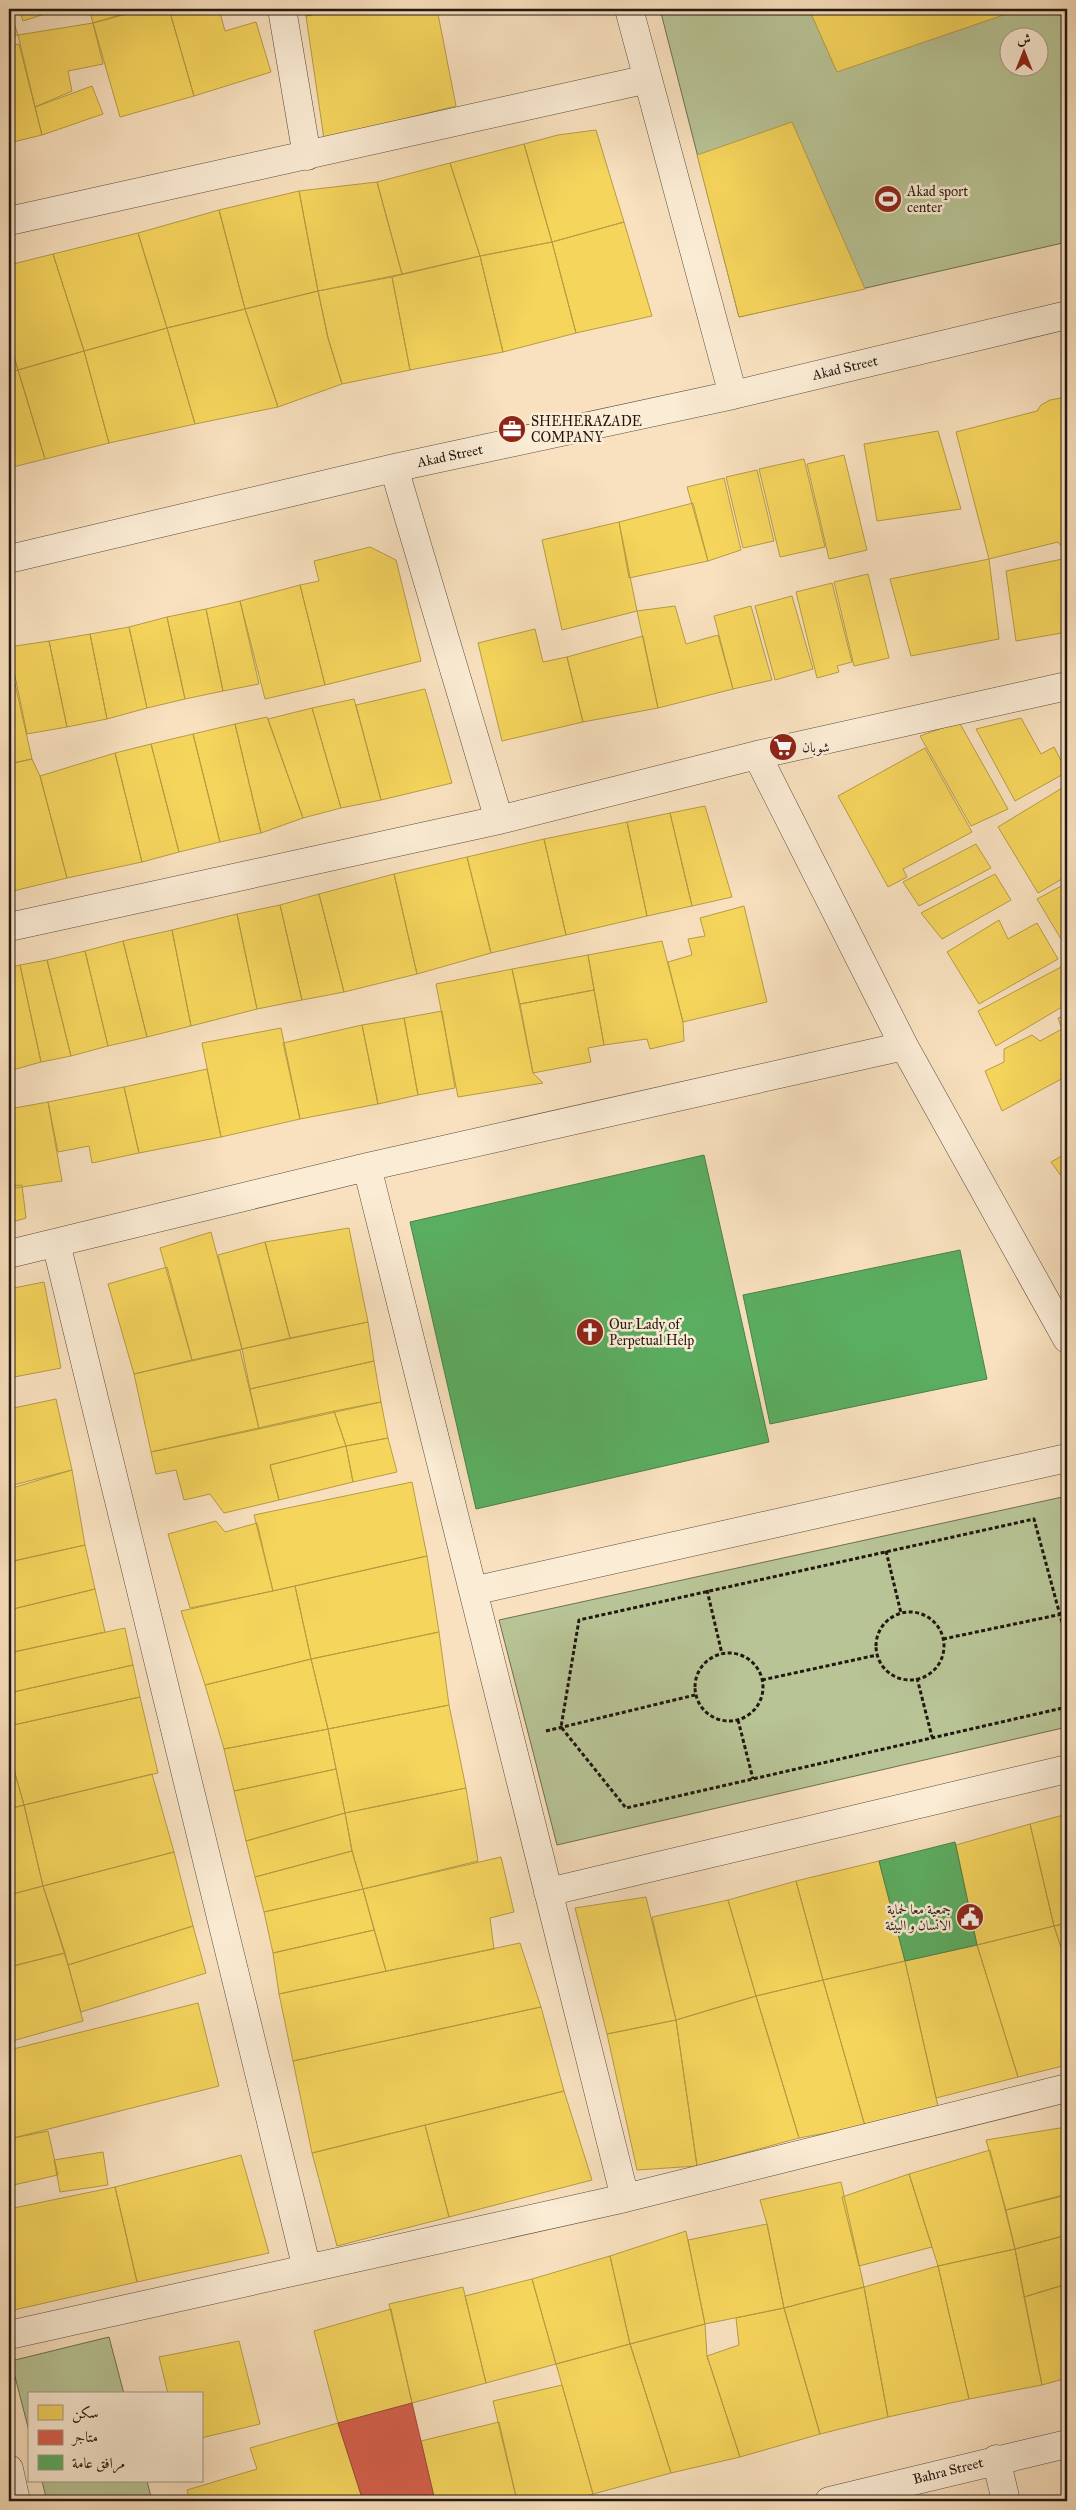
<svg xmlns="http://www.w3.org/2000/svg" width="1076" height="2510" viewBox="0 0 1076 2510" font-family="'IM FELL Great Primer',Amiri,serif">
<rect width="100%" height="100%" fill="#f9e1bf"/>
<filter id="stains"><feTurbulence type="fractalNoise" baseFrequency=".004" numOctaves="4"/><feColorMatrix values="0 0 0 0 .2 0 0 0 0 .09 0 0 0 0 .02 0 0 0 .5 -.17"/></filter>
<radialGradient id="worn" r=".72"><stop offset=".6" stop-color="#630" stop-opacity="0"/><stop offset="1" stop-color="#630" stop-opacity=".3"/></radialGradient>
<path fill="#b8c496" stroke="#6d6e53" fill-rule="evenodd" d="M 660,9 L 1067,9 L 1067,242 L 739,317 ZM 1008,38 L 1038,38 L 1038,68 L 1008,68 Z
M 1067,1496 L 1067,1727 L 557,1845 L 499,1620 Z
M 109,2337 L 124,2394 L 29,2394 L 29,2431 L 11,2361 Z
M 42,2481 L 147,2481 L 152,2501 L 47,2501 Z"/>
<path fill="#f6d55c" stroke="#b69c45" d="M 9,9 L 18,35 L 9,37 Z
M 19,9 L 60,9 L 23,21 Z
M 89,9 L 140,9 L 93,23 Z
M 145,9 L 169,9 L 194,96 L 120,117 L 93,23 Z
M 169,9 L 219,9 L 225,31 L 256,22 L 271,72 L 194,96 Z
M 304,9 L 342,9 L 306,16 Z
M 342,9 L 437,9 L 456,106 L 324,139 L 306,16 Z
M 809,9 L 1021,9 L 837,72 Z
M 93,23 L 103,64 L 68,71 L 72,91 L 35,107 L 18,35 Z
M 19,44 L 42,135 L 9,143 L 9,46 Z
M 92,86 L 103,114 L 42,135 L 35,107 Z
M 792,122 L 865,289 L 739,317 L 697,155 Z
M 596,130 L 624,222 L 552,242 L 524,144 L 558,135 Z
M 524,144 L 552,242 L 480,256 L 450,163 Z
M 450,163 L 480,256 L 402,274 L 377,182 Z
M 377,182 L 402,274 L 318,291 L 299,191 Z
M 299,191 L 318,291 L 245,309 L 219,210 Z
M 219,210 L 245,309 L 167,328 L 138,233 Z
M 624,222 L 652,316 L 576,333 L 552,242 Z
M 138,233 L 167,328 L 84,351 L 53,254 Z
M 552,242 L 576,333 L 503,352 L 480,256 Z
M 53,254 L 84,351 L 18,370 L 9,339 L 9,265 Z
M 480,256 L 503,352 L 410,370 L 392,277 Z
M 392,277 L 410,370 L 342,384 L 328,338 L 318,291 Z
M 318,291 L 328,338 L 342,384 L 278,407 L 245,309 Z
M 245,309 L 278,407 L 195,424 L 167,328 Z
M 167,328 L 195,424 L 109,443 L 84,351 Z
M 9,339 L 18,370 L 9,372 Z
M 84,351 L 109,443 L 45,459 L 18,370 Z
M 18,370 L 45,459 L 9,468 L 9,372 Z
M 1061,398 L 1067,401 L 1067,554 L 1058,542 L 989,559 L 956,432 L 1037,411 L 1041,405 L 1050,400 Z
M 938,431 L 961,509 L 877,521 L 864,444 Z
M 844,455 L 867,550 L 829,559 L 807,464 Z
M 804,459 L 825,547 L 780,557 L 759,469 Z
M 757,470 L 774,541 L 743,548 L 726,477 Z
M 724,478 L 741,550 L 708,561 L 687,487 Z
M 693,503 L 708,561 L 629,578 L 619,522 Z
M 619,522 L 637,611 L 562,630 L 542,540 Z
M 370,547 L 396,560 L 421,661 L 325,685 L 300,585 L 319,581 L 314,561 Z
M 1067,558 L 1067,632 L 1016,641 L 1006,571 Z
M 989,559 L 999,639 L 911,656 L 890,579 Z
M 868,574 L 889,658 L 854,666 L 834,582 Z
M 832,583 L 852,662 L 837,666 L 839,672 L 817,678 L 796,592 Z
M 300,585 L 325,685 L 265,699 L 240,601 Z
M 792,596 L 813,669 L 775,680 L 755,606 Z
M 240,601 L 259,684 L 223,691 L 206,609 Z
M 675,606 L 686,644 L 718,635 L 733,689 L 658,708 L 637,611 Z
M 751,606 L 772,680 L 733,689 L 714,616 Z
M 206,609 L 223,691 L 185,699 L 167,617 Z
M 167,617 L 185,699 L 147,708 L 129,627 Z
M 129,627 L 147,708 L 107,719 L 90,634 Z
M 535,629 L 543,662 L 567,657 L 583,722 L 502,741 L 478,643 Z
M 90,634 L 107,719 L 67,727 L 49,641 Z
M 643,636 L 658,708 L 583,722 L 567,657 Z
M 49,641 L 67,727 L 27,734 L 9,647 Z
M 9,657 L 32,759 L 9,764 Z
M 425,689 L 452,783 L 381,800 L 356,705 Z
M 354,699 L 381,800 L 341,808 L 312,708 Z
M 312,708 L 341,808 L 303,818 L 268,719 Z
M 267,717 L 303,818 L 261,833 L 235,724 Z
M 1021,718 L 1041,754 L 1054,747 L 1067,772 L 1015,801 L 976,729 Z
M 959,722 L 1008,809 L 971,826 L 920,736 Z
M 235,724 L 261,833 L 220,842 L 193,734 Z
M 193,734 L 220,842 L 179,852 L 151,744 Z
M 151,744 L 179,852 L 142,862 L 115,753 Z
M 925,748 L 972,832 L 903,869 L 907,877 L 888,887 L 838,796 Z
M 115,753 L 142,862 L 67,878 L 40,776 Z
M 32,759 L 40,776 L 67,878 L 9,892 L 9,764 Z
M 1067,785 L 1067,876 L 1038,893 L 998,827 Z
M 705,806 L 732,897 L 692,906 L 670,813 Z
M 670,813 L 692,906 L 647,916 L 627,822 Z
M 627,822 L 647,916 L 566,935 L 544,839 Z
M 544,839 L 566,935 L 491,953 L 467,857 Z
M 976,844 L 991,868 L 919,906 L 903,882 Z
M 467,857 L 491,953 L 417,974 L 394,874 Z
M 394,874 L 417,974 L 344,992 L 319,894 Z
M 995,874 L 1011,900 L 942,939 L 921,913 Z
M 1067,883 L 1067,949 L 1037,899 Z
M 319,894 L 344,992 L 302,1000 L 280,905 Z
M 280,905 L 302,1000 L 257,1009 L 237,914 Z
M 744,906 L 767,1002 L 683,1022 L 668,962 L 692,955 L 688,939 L 705,936 L 700,918 Z
M 237,914 L 257,1009 L 191,1026 L 172,930 Z
M 999,920 L 1008,939 L 1037,923 L 1058,959 L 979,1004 L 947,952 Z
M 172,930 L 191,1026 L 147,1037 L 123,941 Z
M 123,941 L 147,1037 L 108,1046 L 85,951 Z
M 662,941 L 683,1022 L 684,1041 L 650,1049 L 647,1039 L 604,1045 L 588,955 Z
M 85,951 L 108,1046 L 71,1056 L 47,960 Z
M 588,955 L 594,990 L 520,1004 L 512,969 Z
M 47,960 L 71,1056 L 41,1062 L 20,965 Z
M 20,965 L 41,1062 L 9,1071 L 9,968 Z
M 1061,967 L 1067,981 L 1067,1004 L 996,1046 L 978,1011 Z
M 512,969 L 533,1073 L 543,1083 L 458,1097 L 436,984 Z
M 594,990 L 604,1045 L 588,1048 L 591,1062 L 533,1073 L 520,1004 Z
M 442,1011 L 455,1088 L 418,1095 L 404,1018 Z
M 1067,1015 L 1067,1076 L 1002,1111 L 985,1071 L 1004,1062 L 1004,1049 L 1032,1035 L 1040,1041 L 1062,1029 L 1058,1018 Z
M 404,1018 L 418,1095 L 378,1104 L 362,1025 Z
M 362,1025 L 378,1104 L 300,1119 L 283,1043 Z
M 281,1028 L 300,1119 L 221,1137 L 202,1043 Z
M 207,1069 L 221,1137 L 139,1153 L 124,1087 Z
M 124,1087 L 139,1153 L 92,1163 L 89,1146 L 58,1152 L 48,1102 Z
M 48,1102 L 62,1181 L 9,1189 L 9,1109 Z
M 1067,1153 L 1067,1184 L 1051,1162 Z
M 22,1185 L 26,1218 L 9,1223 L 9,1186 Z
M 349,1228 L 368,1322 L 290,1338 L 265,1242 Z
M 211,1232 L 242,1349 L 192,1360 L 160,1248 Z
M 265,1242 L 290,1338 L 242,1349 L 218,1255 Z
M 167,1267 L 192,1360 L 134,1374 L 108,1284 Z
M 44,1282 L 61,1368 L 9,1378 L 9,1289 Z
M 368,1322 L 374,1361 L 250,1389 L 242,1349 Z
M 240,1350 L 259,1429 L 151,1452 L 134,1374 Z
M 374,1361 L 381,1402 L 259,1429 L 250,1389 Z
M 56,1399 L 72,1470 L 9,1486 L 9,1409 Z
M 381,1402 L 388,1438 L 346,1446 L 334,1411 Z
M 334,1411 L 346,1446 L 270,1465 L 279,1500 L 224,1513 L 210,1494 L 184,1500 L 176,1470 L 156,1474 L 151,1452 Z
M 388,1438 L 397,1472 L 353,1482 L 346,1446 Z
M 346,1446 L 353,1482 L 279,1500 L 270,1465 Z
M 72,1470 L 85,1545 L 9,1562 L 9,1489 Z
M 412,1482 L 427,1556 L 273,1591 L 254,1515 Z
M 216,1521 L 225,1532 L 257,1523 L 273,1591 L 190,1608 L 168,1534 Z
M 85,1545 L 95,1589 L 9,1610 L 9,1562 Z
M 427,1556 L 439,1632 L 311,1659 L 295,1586 Z
M 295,1586 L 311,1659 L 205,1685 L 181,1611 Z
M 95,1589 L 105,1632 L 9,1653 L 9,1610 Z
M 125,1628 L 133,1665 L 9,1693 L 9,1653 Z
M 439,1632 L 449,1705 L 328,1729 L 311,1659 Z
M 311,1659 L 328,1729 L 224,1749 L 205,1685 Z
M 133,1665 L 140,1697 L 9,1726 L 9,1693 Z
M 140,1697 L 158,1773 L 24,1805 L 9,1752 L 9,1726 Z
M 449,1705 L 466,1788 L 345,1813 L 328,1729 Z
M 328,1729 L 336,1769 L 234,1791 L 224,1749 Z
M 9,1752 L 24,1805 L 9,1809 Z
M 336,1769 L 345,1813 L 246,1841 L 234,1791 Z
M 152,1774 L 174,1852 L 43,1886 L 24,1805 Z
M 466,1788 L 478,1861 L 363,1889 L 352,1851 L 345,1813 Z
M 24,1805 L 43,1886 L 9,1895 L 9,1809 Z
M 345,1813 L 352,1851 L 255,1877 L 246,1841 Z
M 1067,1814 L 1067,1923 L 1054,1926 L 1030,1824 Z
M 1030,1824 L 1054,1926 L 977,1945 L 956,1845 Z
M 352,1851 L 363,1889 L 264,1912 L 255,1877 Z
M 174,1852 L 193,1926 L 68,1965 L 43,1886 Z
M 501,1857 L 514,1912 L 490,1918 L 494,1949 L 386,1971 L 363,1889 Z
M 879,1861 L 905,1961 L 823,1980 L 796,1881 Z
M 796,1881 L 823,1980 L 756,1996 L 728,1900 Z
M 43,1886 L 65,1953 L 9,1967 L 9,1895 Z
M 363,1889 L 374,1930 L 273,1953 L 264,1912 Z
M 646,1897 L 676,2020 L 607,2034 L 575,1908 Z
M 728,1900 L 756,1996 L 676,2020 L 652,1917 Z
M 1067,1923 L 1067,1965 L 1054,1926 Z
M 193,1926 L 206,1973 L 81,2012 L 68,1965 Z
M 1054,1926 L 1067,1965 L 1067,2065 L 1018,2077 L 977,1945 Z
M 374,1930 L 386,1971 L 279,1994 L 273,1953 Z
M 520,1943 L 541,2007 L 293,2061 L 279,1994 Z
M 977,1945 L 1018,2077 L 936,2098 L 905,1961 Z
M 65,1953 L 83,2021 L 9,2042 L 9,1967 Z
M 905,1961 L 938,2106 L 865,2126 L 823,1980 Z
M 823,1980 L 865,2126 L 799,2138 L 756,1996 Z
M 756,1996 L 799,2138 L 697,2166 L 676,2020 Z
M 198,2003 L 219,2086 L 9,2139 L 9,2050 Z
M 541,2007 L 564,2091 L 312,2153 L 293,2061 Z
M 676,2020 L 697,2166 L 637,2170 L 607,2034 Z
M 564,2091 L 592,2180 L 449,2217 L 425,2125 Z
M 425,2125 L 449,2217 L 337,2246 L 312,2153 Z
M 1066,2127 L 1067,2195 L 1006,2210 L 986,2140 Z
M 48,2131 L 58,2175 L 9,2186 L 9,2139 Z
M 990,2150 L 1015,2249 L 938,2266 L 909,2174 Z
M 103,2152 L 108,2185 L 60,2192 L 54,2160 Z
M 241,2155 L 269,2253 L 137,2282 L 115,2187 Z
M 909,2174 L 932,2247 L 859,2266 L 842,2197 Z
M 841,2182 L 864,2287 L 784,2308 L 767,2224 L 760,2200 Z
M 115,2187 L 137,2282 L 14,2310 L 9,2289 L 9,2209 Z
M 1067,2194 L 1067,2235 L 1015,2249 L 1006,2210 Z
M 767,2224 L 784,2308 L 705,2324 L 688,2240 Z
M 686,2231 L 705,2324 L 630,2344 L 610,2256 Z
M 1067,2235 L 1067,2284 L 1024,2297 L 1015,2249 Z
M 1015,2249 L 1042,2385 L 969,2399 L 938,2266 Z
M 610,2256 L 630,2344 L 556,2364 L 532,2279 Z
M 938,2266 L 969,2399 L 888,2417 L 864,2287 Z
M 532,2279 L 556,2364 L 486,2383 L 465,2296 Z
M 1067,2284 L 1067,2378 L 1042,2385 L 1024,2297 Z
M 463,2287 L 486,2383 L 412,2403 L 389,2304 Z
M 864,2287 L 888,2417 L 820,2434 L 784,2308 Z
M 784,2308 L 820,2434 L 740,2457 L 707,2356 L 739,2345 L 736,2318 Z
M 391,2309 L 412,2403 L 338,2423 L 314,2331 Z
M 705,2324 L 707,2356 L 740,2457 L 671,2473 L 630,2344 Z
M 239,2341 L 260,2424 L 201,2438 L 201,2394 L 168,2394 L 159,2357 Z
M 630,2344 L 671,2473 L 593,2494 L 556,2364 Z
M 562,2385 L 593,2494 L 565,2501 L 517,2501 L 493,2401 Z
M 499,2422 L 517,2501 L 435,2501 L 421,2441 Z
M 338,2423 L 363,2501 L 190,2501 L 187,2490 L 257,2469 L 250,2448 Z"/>
<path fill="#d6604d" stroke="#a04a3b" d="M 412,2403 L 435,2501 L 363,2501 L 338,2423 Z"/>
<path fill="#5aae61" stroke="#498149" d="M 704,1155 L 769,1442 L 476,1509 L 410,1222 Z
M 960,1250 L 987,1379 L 770,1424 L 743,1295 Z
M 955,1842 L 977,1945 L 905,1961 L 879,1861 Z"/>
<g fill="none" stroke-linecap="round" stroke-linejoin="round">
<defs>
<path id="minor" d="M 282,9 L 307,156
M 629,9 L 733,395
M 9,221 L 648,79
M 394,468 L 499,820
M 9,559 L 394,468 L 733,395 L 1067,315
M 757,755 L 904,1046 L 1067,1339
M 9,927 L 499,820 L 757,755 L 1067,686
M 367,1167 L 625,2198
M 56,1243 L 307,2269
M 9,1254 L 367,1167 L 904,1046
M 473,1591 L 1067,1458
M 548,1892 L 1067,1769
M 9,2335 L 625,2198 L 1067,2088
M 996,2459 L 1006,2501
M 9,2469 L 16,2501
M 829,2501 L 1067,2444"/>
</defs>
<use href="#minor" stroke="#584a3c" stroke-width="29"/>
<path stroke="#221710" stroke-width="3" stroke-dasharray="4 2.5" stroke-linecap="butt" d="M 886,1551 L 901,1613
M 707,1590 L 722,1654
M876 1646a34 34 0 1 1 68 0a34 34 0 1 1-68 0Z
M 943,1639 L 1067,1613
M 1067,1641 L 1034,1519 L 579,1620 L 561,1727 L 626,1808 L 1067,1707
M695 1687a34 34 0 1 1 68 0a34 34 0 1 1-68 0Z
M 917,1678 L 932,1737
M 762,1680 L 877,1655
M 738,1720 L 753,1779
M 546,1731 L 695,1695"/>
<use href="#minor" stroke="#fbecd5" stroke-width="28"/>
</g>
<defs>
<symbol id="stadium-disc" viewBox="-11 -11 22 22"><circle r="9.5" fill="#8f2418" stroke="#fbecd5"/><path d="M0-5a6.5 5 0 1 0 0 10a6.5 5 0 1 0 0-10ZM-3.5-1.8h7v3.6h-7Z" fill="#fff"/></symbol>
<symbol id="office-disc" viewBox="-11 -11 22 22"><circle r="9.5" fill="#8f2418" stroke="#fbecd5"/><path d="M-6-3h4V-5.5h4V-3h4V5H-6ZM-1-4.5V-3h2v-1.5ZM-6 0V1H6V0Z" fill="#fff"/></symbol>
<symbol id="supermarket-disc" viewBox="-11 -11 22 22"><circle r="9.5" fill="#8f2418" stroke="#fbecd5"/><path d="M-6-5.5h2.5l.6 2H6L4.5 2H-2.5L-4.4-4H-6ZM-1.5 3.2a1.3 1.3 0 1 0 .1 0ZM3 3.2a1.3 1.3 0 1 0 .1 0Z" fill="#fff"/></symbol>
<symbol id="church-disc" viewBox="-11 -11 22 22"><circle r="9.5" fill="#8f2418" stroke="#fbecd5"/><path d="M-1.2-6h2.4v3.5h3.3v2.4h-3.3V6h-2.4V-.1h-3.3v-2.4h3.3Z" fill="#fff"/></symbol>
<symbol id="civic-disc" viewBox="-11 -11 22 22"><circle r="9.5" fill="#8f2418" stroke="#fbecd5"/><path d="M-.6-6.5H3V-4.5H.6V-3L4-1V1h2V6H-6V1h2V-1L-.6-3ZM-1.2 2.5V6h2.4V2.5Z" fill="#fff"/></symbol>
</defs>
<g fill-rule="evenodd">
<use href="#stadium-disc" x="872" y="183" width="32" height="32"/>
<use href="#office-disc" x="496" y="413" width="32" height="32"/>
<use href="#supermarket-disc" x="767" y="731" width="32" height="32"/>
<use href="#church-disc" x="574" y="1316" width="32" height="32"/>
<use href="#civic-disc" x="954" y="1901" width="32" height="32"/>
</g>
<g text-anchor="middle" dominant-baseline="central" stroke-width="5" stroke-linejoin="round" paint-order="stroke">
<g font-size="14" fill="#221710" stroke="#fbecd5" text-anchor="start">
<text x="907" y="191">Akad sport<tspan x="907" dy="16">center</tspan></text>
<text x="531" y="421">SHEHERAZADE<tspan x="531" dy="16">COMPANY</tspan></text>
<text x="802" y="747">شوبان</text>
<text x="609" y="1324">Our Lady of<tspan x="609" dy="16">Perpetual Help</tspan></text>
<text x="951" y="1909" text-anchor="end">جمعية معا لحماية<tspan x="951" dy="16">الانسان و البيئة</tspan></text>
</g>
<g font-size="14" fill="#221710" stroke="#fbecd5">
<text transform="translate(845 368) rotate(-13)">Akad Street</text>
<text transform="translate(450 456) rotate(-12)">Akad Street</text>
<text transform="translate(948 2471) rotate(-14)">Bahra Street</text>
</g>
</g>
<rect width="1076" height="2510" fill="none" stroke="#f9e1bf" stroke-width="30"/>
<rect x="10" y="10" width="1056" height="2490" fill="none" stroke="#221710" stroke-width="2.5"/>
<rect x="15" y="15" width="1046" height="2480" fill="none" stroke="#221710"/>
<rect x="28" y="2392" width="175" height="90" fill="#fbecd5" stroke="#a49786"/>
<rect x="38" y="2405" width="25" height="15" fill="#f6d55c" stroke="#a49786"/>
<text x="72" y="2418" font-size="15" fill="#221710">سكن</text>
<rect x="38" y="2430" width="25" height="15" fill="#d6604d" stroke="#a49786"/>
<text x="72" y="2442" font-size="15" fill="#221710">متاجر</text>
<rect x="38" y="2455" width="25" height="15" fill="#5aae61" stroke="#a49786"/>
<text x="72" y="2468" font-size="15" fill="#221710">مرافق عامة</text>
<g transform="translate(1024 52)"><circle r="24" fill="#fbecd5" stroke="#a49786"/>
<path d="M0-4L9 19L0 12L-9 19Z" fill="#8f2418"/>
<text y="-8" font-size="14" font-weight="bold" text-anchor="middle" fill="#221710">ش</text>
</g>
<rect width="100%" height="100%" filter="url(#stains)"/>
<rect width="100%" height="100%" fill="url(#worn)"/>
</svg>
